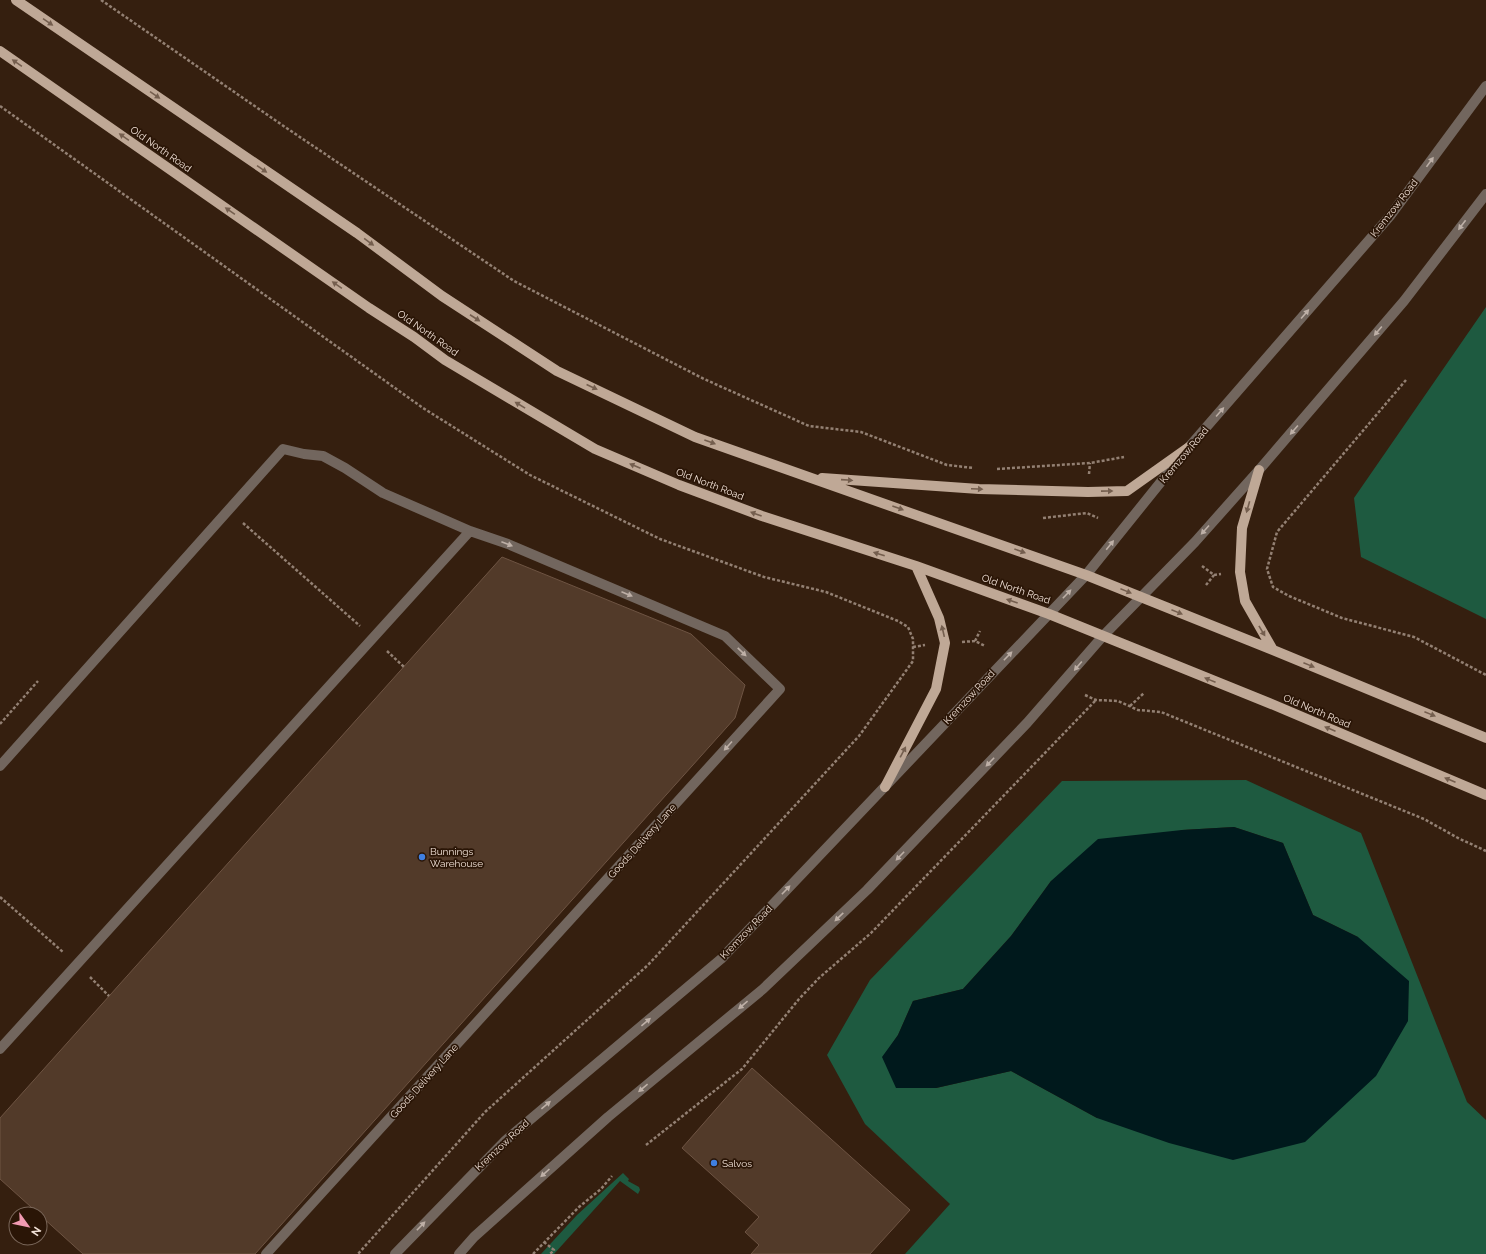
<svg xmlns="http://www.w3.org/2000/svg" width="1486" height="1254" viewBox="0 0 1486 1254" font-family="Raleway,sans-serif">
<rect width="100%" height="100%" fill="#351f0f"/>
<path fill="#1e5a40" fill-rule="evenodd" d="M 1486,307 L 1486,619 L 1361,557 L 1354,498 Z
M 1246,780 L 1361,833 L 1467,1102 L 1486,1120 L 1486,1254 L 905,1254 L 950,1204 L 865,1124 L 827,1055 L 870,980 L 1062,781 ZM 1234,827 L 1283,843 L 1313,915 L 1358,937 L 1097,1118 L 1011,1071 L 936,1088 L 883,1057 L 898,1035 L 913,1001 L 963,989 L 1011,936 L 1051,881 L 1182,830 Z
M 623,1173 L 629,1179 L 628,1181 L 639,1187 L 640,1190 L 638,1194 L 620,1181 L 554,1254 L 541,1254 L 577,1215 Z"/>
<path fill="#00191c" d="M 1234,827 L 1283,843 L 1313,915 L 1358,937 L 1409,981 L 1408,1021 L 1376,1076 L 1305,1142 L 1233,1160 L 1169,1143 L 1097,1118 L 1011,1071 L 936,1088 L 896,1088 L 882,1057 L 898,1035 L 913,1001 L 963,989 L 1011,936 L 1051,881 L 1098,839 L 1182,830 Z"/>
<path fill="#523a29" stroke="#6e5443" d="M 502,557 L 691,634 L 745,685 L 735,718 L 255,1254 L 83,1254 L 0,1179 L 0,1118 Z
M 752,1068 L 910,1210 L 870,1254 L 751,1254 L 759,1245 L 745,1232 L 759,1217 L 682,1148 Z"/>
<g fill="none" stroke-linecap="round" stroke-linejoin="round">
<path stroke="#938073" stroke-width="2.5" stroke-dasharray="3 2" stroke-linecap="butt" d="M 101,0 L 285,127 L 514,281 L 704,379 L 809,426 L 861,432 L 947,465 L 974,468
M 0,106 L 423,408 L 530,475 L 660,539 L 764,577 L 826,592 L 898,621 L 908,627 L 913,639 L 913,661 L 859,736 L 648,965 L 485,1112 L 358,1254
M 1406,380 L 1277,532 L 1267,569 L 1273,587 L 1289,596 L 1342,618 L 1414,637 L 1486,675
M 997,469 L 1090,463 L 1124,457
M 1089,474 L 1090,463
M 1043,518 L 1087,513 L 1098,518
M 243,523 L 360,626
M 1202,566 L 1214,575 L 1221,574
M 1206,585 L 1214,575
M 975,641 L 980,631
M 962,642 L 975,641 L 985,646
M 913,647 L 925,645
M 387,651 L 404,667
M 1085,695 L 1096,700 L 1118,701 L 1138,710 L 1161,712 L 1424,819 L 1458,838 L 1486,851
M 1130,706 L 1144,693
M 0,724 L 38,681
M 0,897 L 63,952
M 90,977 L 109,996
M 646,1145 L 742,1069 L 799,999 L 819,978 L 871,933 L 1096,700
M 544,1242 L 554,1250 L 550,1254
M 533,1254 L 579,1207 L 601,1189 L 612,1176"/>
<path stroke="#72665e" stroke-width="10" d="M 0,766 L 283,449 L 304,454 L 323,456 L 345,468 L 383,493 L 470,531 L 0,1049
M 266,1254 L 780,689 L 725,636 L 508,544 L 470,531
M 395,1254 L 506,1140 L 721,959 L 1086,575 L 1189,447 L 1390,216 L 1486,86
M 459,1254 L 474,1237 L 608,1117 L 763,989 L 867,890 L 1027,723 L 1103,636 L 1195,542 L 1259,470 L 1404,301 L 1486,194"/>
<path stroke="#bfa896" stroke-width="10" d="M 16,0 L 357,233 L 442,296 L 557,371 L 695,437 L 1086,575 L 1273,650 L 1486,738
M 0,51 L 369,308 L 414,337 L 445,360 L 595,449 L 679,485 L 762,516 L 916,566 L 1049,614 L 1269,703 L 1486,795
M 1259,470 L 1242,528 L 1240,572 L 1245,601 L 1273,650
M 822,478 L 979,489 L 1088,492 L 1127,491 L 1189,447
M 885,787 L 936,689 L 945,643 L 939,618 L 916,566"/>
</g>
<defs><path id="oneway-solid" d="M-6-.8H1V-3.2L6.5 0L1 3.2V.8H-6Z"/></defs>
<g fill="#745e4e">
<use href="#oneway-solid" transform="translate(48 22) rotate(34)"/>
<use href="#oneway-solid" transform="translate(17 63) rotate(-145)"/>
<use href="#oneway-solid" transform="translate(155 95) rotate(34)"/>
<use href="#oneway-solid" transform="translate(124 137) rotate(-145)"/>
<use href="#oneway-solid" transform="translate(262 169) rotate(34)"/>
<use href="#oneway-solid" transform="translate(230 211) rotate(-145)"/>
<use href="#oneway-solid" transform="translate(369 242) rotate(36)"/>
<use href="#oneway-solid" transform="translate(337 285) rotate(-145)"/>
<use href="#oneway-solid" transform="translate(475 318) rotate(33)"/>
<use href="#oneway-solid" transform="translate(592 387) rotate(25)"/>
<use href="#oneway-solid" transform="translate(520 405) rotate(-149)"/>
<use href="#oneway-solid" transform="translate(710 442) rotate(20)"/>
<use href="#oneway-solid" transform="translate(635 466) rotate(-157)"/>
<use href="#oneway-solid" transform="translate(847 480) rotate(4)"/>
<use href="#oneway-solid" transform="translate(977 489) rotate(3)"/>
<use href="#oneway-solid" transform="translate(1107 491) rotate(-1)"/>
<use href="#oneway-solid" transform="translate(1248 507) rotate(106)"/>
<use href="#oneway-solid" transform="translate(898 508) rotate(20)"/>
<use href="#oneway-solid" transform="translate(756 514) rotate(-160)"/>
<use href="#oneway-solid" transform="translate(1020 551) rotate(20)"/>
<use href="#oneway-solid" transform="translate(879 554) rotate(-162)"/>
<use href="#oneway-solid" transform="translate(1126 591) rotate(22)"/>
<use href="#oneway-solid" transform="translate(1012 601) rotate(-161)"/>
<use href="#oneway-solid" transform="translate(1177 612) rotate(22)"/>
<use href="#oneway-solid" transform="translate(943 631) rotate(-103)"/>
<use href="#oneway-solid" transform="translate(1262 631) rotate(59)"/>
<use href="#oneway-solid" transform="translate(1309 665) rotate(22)"/>
<use href="#oneway-solid" transform="translate(1210 680) rotate(-158)"/>
<use href="#oneway-solid" transform="translate(1430 714) rotate(22)"/>
<use href="#oneway-solid" transform="translate(1330 729) rotate(-157)"/>
<use href="#oneway-solid" transform="translate(903 752) rotate(-62)"/>
<use href="#oneway-solid" transform="translate(1450 780) rotate(-157)"/>
</g>
<g fill="#beb0a7">
<use href="#oneway-solid" transform="translate(1430 162) rotate(-54)"/>
<use href="#oneway-solid" transform="translate(1462 225) rotate(127)"/>
<use href="#oneway-solid" transform="translate(1305 314) rotate(-49)"/>
<use href="#oneway-solid" transform="translate(1378 331) rotate(130)"/>
<use href="#oneway-solid" transform="translate(1220 412) rotate(-49)"/>
<use href="#oneway-solid" transform="translate(1294 430) rotate(131)"/>
<use href="#oneway-solid" transform="translate(1205 530) rotate(132)"/>
<use href="#oneway-solid" transform="translate(507 544) rotate(21)"/>
<use href="#oneway-solid" transform="translate(1110 545) rotate(-51)"/>
<use href="#oneway-solid" transform="translate(627 594) rotate(23)"/>
<use href="#oneway-solid" transform="translate(1067 594) rotate(-46)"/>
<use href="#oneway-solid" transform="translate(742 652) rotate(44)"/>
<use href="#oneway-solid" transform="translate(1008 656) rotate(-46)"/>
<use href="#oneway-solid" transform="translate(1078 666) rotate(130)"/>
<use href="#oneway-solid" transform="translate(728 746) rotate(132)"/>
<use href="#oneway-solid" transform="translate(990 762) rotate(134)"/>
<use href="#oneway-solid" transform="translate(900 856) rotate(134)"/>
<use href="#oneway-solid" transform="translate(786 890) rotate(-46)"/>
<use href="#oneway-solid" transform="translate(839 917) rotate(136)"/>
<use href="#oneway-solid" transform="translate(743 1005) rotate(140)"/>
<use href="#oneway-solid" transform="translate(646 1022) rotate(-40)"/>
<use href="#oneway-solid" transform="translate(643 1088) rotate(140)"/>
<use href="#oneway-solid" transform="translate(546 1105) rotate(-40)"/>
<use href="#oneway-solid" transform="translate(545 1173) rotate(138)"/>
<use href="#oneway-solid" transform="translate(421 1226) rotate(-46)"/>
</g>
<g fill="#3f7fe0" stroke="#2a1506" stroke-width="1.5">
<circle cx="422" cy="857" r="4"/>
<circle cx="714" cy="1163" r="4"/>
</g>
<g text-anchor="middle" dominant-baseline="central" stroke-width="3.5" stroke-linejoin="round" paint-order="stroke">
<g font-size="10" fill="#f1e1d7" stroke="#2a1506">
<text transform="translate(161 149) rotate(35)">Old North Road</text>
<text transform="translate(1394 208) rotate(-52)">Kremzow Road</text>
<text transform="translate(428 333) rotate(35)">Old North Road</text>
<text transform="translate(1184 455) rotate(-50)">Kremzow Road</text>
<text transform="translate(710 484) rotate(21)">Old North Road</text>
<text transform="translate(1016 589) rotate(19)">Old North Road</text>
<text transform="translate(969 697) rotate(-47)">Kremzow Road</text>
<text transform="translate(1317 711) rotate(23)">Old North Road</text>
<text transform="translate(642 841) rotate(-48)">Goods Delivery Lane</text>
<text transform="translate(746 932) rotate(-46)">Kremzow Road</text>
<text transform="translate(424 1081) rotate(-48)">Goods Delivery Lane</text>
<text transform="translate(502 1145) rotate(-43)">Kremzow Road</text>
</g>
<g font-size="10" fill="#f1e1d7" stroke="#2a1506" text-anchor="start">
<text x="430" y="851">Bunnings<tspan x="430" dy="12">Warehouse</tspan></text>
<text x="722" y="1163">Salvos</text>
</g>
</g>
<g transform="translate(28 1226) rotate(123)"><circle r="19" fill="#2a1506" stroke="#7a675a"/>
<path d="M0-3L7 15L0 10L-7 15Z" fill="#f19ab2"/>
<text y="-6" font-size="11" font-weight="bold" text-anchor="middle" fill="#f1e1d7">N</text>
</g>
</svg>
